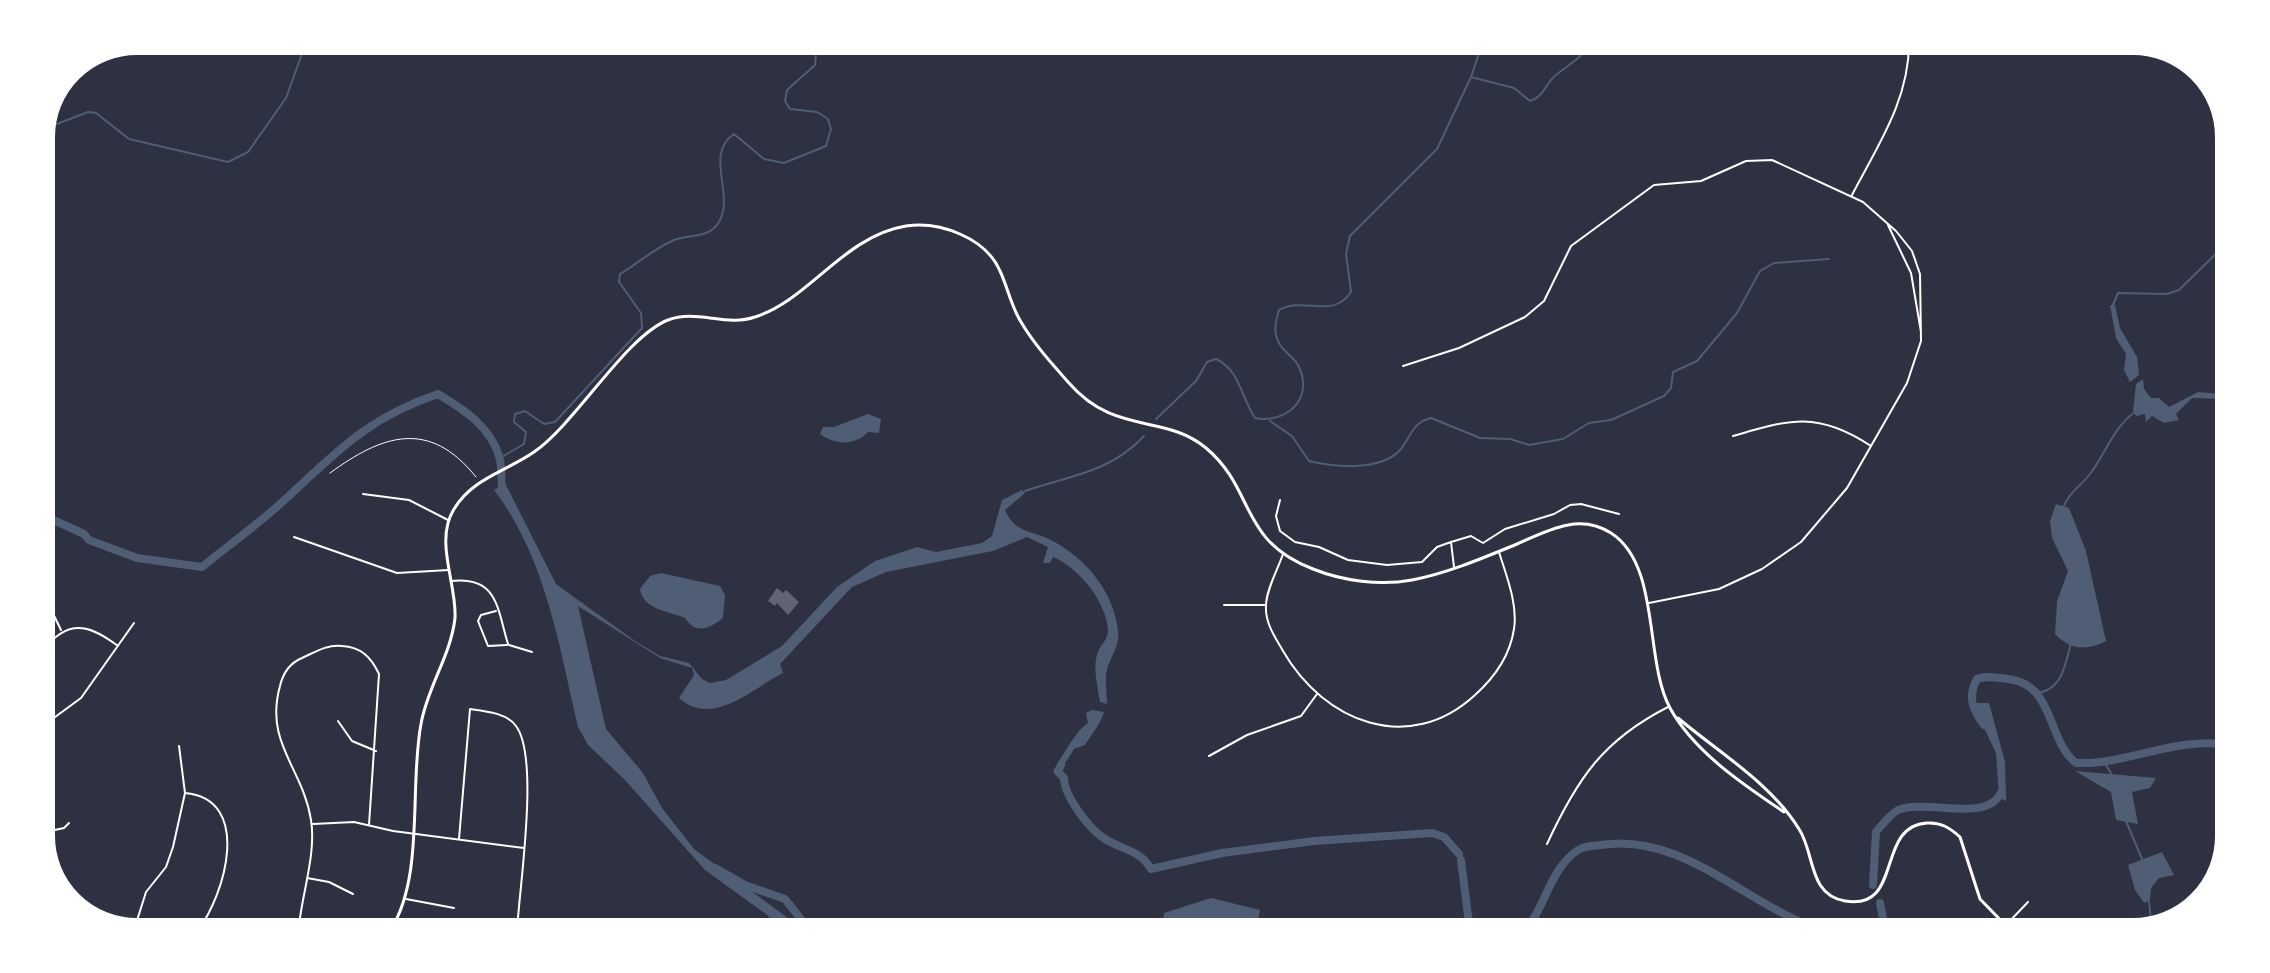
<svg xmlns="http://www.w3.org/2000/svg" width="2270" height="973" viewBox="0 0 2270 973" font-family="'Playfair Display',serif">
<rect width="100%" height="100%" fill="#2d3142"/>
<path fill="#4f5d75" d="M 2110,305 L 2115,305 L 2120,328 L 2137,357 L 2139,375 L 2130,382 L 2124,370 L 2126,354 L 2116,338 Z
M 2143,379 L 2144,389 L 2151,398 L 2159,398 L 2169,407 L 2198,392 L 2231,395 L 2231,399 L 2192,398 L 2176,414 L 2179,420 L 2164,423 L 2152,416 L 2146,422 L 2145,414 L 2136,416 L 2133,411 L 2136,384 Z
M 868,414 L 881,419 L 879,433 L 868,432 C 855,446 835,445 820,434 L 823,427 L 834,427 Z
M 505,483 L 556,584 L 635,641 L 660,656 L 689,663 L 702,679 L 710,683 L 726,680 L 782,646 L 837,587 L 875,561 L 917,547 L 936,552 L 982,543 L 992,536 L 1002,500 L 1022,490 L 1025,493 L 1005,510 C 1015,533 1030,530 1049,539 C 1084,556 1114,591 1118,631 C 1120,645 1112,654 1108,666 C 1104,677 1107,692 1107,704 L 1100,702 C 1098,688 1092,666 1098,652 C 1101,644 1108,640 1108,630 C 1106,601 1079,568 1053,557 L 1050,563 L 1043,563 L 1048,547 L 1027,537 L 993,551 L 886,572 L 852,587 L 780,664 L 783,673 C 752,689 712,728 679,698 L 694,675 L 692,668 L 660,658 L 578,606 L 606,729 L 643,773 L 662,808 L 694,849 L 807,932 L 782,932 L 767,915 L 705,870 L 624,779 L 588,745 L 578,727 C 559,646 546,558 494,490 Z
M 2056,504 L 2069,508 L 2086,551 L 2106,641 C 2088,651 2070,650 2055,634 L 2057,601 L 2068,571 L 2052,538 L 2050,521 Z
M 661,573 L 720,586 L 725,595 L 723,618 C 709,629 696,635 685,618 C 669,611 643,610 640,589 L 650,576 Z
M 1977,703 L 1989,703 L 2005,762 L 2006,801 L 1999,797 L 1996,753 L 1978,715 Z
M 1092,710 L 1104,712 C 1101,723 1091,735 1085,745 L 1074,749 L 1059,773 L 1053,771 C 1061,759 1076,730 1088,723 L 1086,713 Z
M 2075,771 L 2156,778 L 2150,788 L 2132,792 L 2138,824 L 2116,820 L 2111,792 Z
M 2162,852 L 2174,875 L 2159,878 L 2151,888 L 2150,900 L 2144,903 L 2135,890 L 2128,865 Z
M 1211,898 L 1260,910 L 1256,934 L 1175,933 L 1163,920 L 1164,913 Z"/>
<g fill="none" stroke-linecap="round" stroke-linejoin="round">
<path stroke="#4f5d75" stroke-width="2" d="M 849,39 C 865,44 877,49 891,39
M 1471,77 L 1483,41
M 36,132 L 88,112 L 96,113 L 129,139 L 228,162 L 248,152 L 286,98 L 308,37
M 2113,305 L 2118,293 L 2167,294 L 2179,290 L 2233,237
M 1156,419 L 1196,381 L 1207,362 L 1216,359 C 1240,370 1241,397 1255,418 C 1287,424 1315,398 1298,365 C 1293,356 1281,350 1278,341 C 1273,331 1276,320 1279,310 C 1305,296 1332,320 1351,292 L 1346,254 L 1350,236 L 1437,149 L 1471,77 L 1514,88 L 1530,101 C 1544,97 1545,84 1556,75 C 1572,62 1580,59 1594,41
M 1270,421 L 1292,436 L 1309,461 C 1334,467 1381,472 1401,449 C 1411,436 1413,422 1431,418 L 1480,438 L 1510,439 L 1529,445 L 1563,439 L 1589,423 L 1611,420 L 1664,396 L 1671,388 L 1673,372 L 1697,361 L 1737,313 L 1760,271 L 1774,263 L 1829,259
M 500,458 L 524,444 L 526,432 L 514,422 L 515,414 L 525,411 L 544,424 L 555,422 L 642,328 L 641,313 L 619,282 L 620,274 C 637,264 655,248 674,240 C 689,234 709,239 719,222 C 735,194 704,154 734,134 L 764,159 L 784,163 L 826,146 L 831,129 L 828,119 L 817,112 L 790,109 L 785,101 L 787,90 L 815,65 L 817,39
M 1025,491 C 1069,476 1111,472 1144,436
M 2063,508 C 2069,492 2080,487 2090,474 C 2105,455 2114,426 2135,412
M 2038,693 C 2063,689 2065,664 2071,643
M 2104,762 L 2111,773
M 2126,821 L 2142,859
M 2149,901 L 2152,931"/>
<path stroke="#4f5d75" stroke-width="8" d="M 36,512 L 84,534 L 89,540 L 137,558 L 202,567 C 228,546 254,527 279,505 C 334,455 364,419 438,394 C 463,409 490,426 499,456 C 503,468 500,482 503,494
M 1984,725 C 1973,710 1967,697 1977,679 C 1987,675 1997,678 2008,679 C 2055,684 2046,739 2076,763 C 2127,765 2177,736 2228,745
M 1061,765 L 1058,772 L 1064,778 C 1064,796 1090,830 1105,839 C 1123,850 1140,850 1151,869 L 1222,853 L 1314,841 L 1432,833 L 1444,837 L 1459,854
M 1461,860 L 1469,923 L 1478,935
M 715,868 L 745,885 L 785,899 L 811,932
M 1873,885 L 1876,832 C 1882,825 1890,814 1898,810 C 1928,798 1990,825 2002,790
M 1521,935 C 1546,910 1548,870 1578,850 C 1584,846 1594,846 1601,845 C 1693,830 1761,925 1849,936
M 1878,936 L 1883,918 L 1880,903"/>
</g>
<path fill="#626471" d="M 777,588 L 783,593 L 786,590 L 799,602 L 788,615 L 777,603 L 775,606 L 768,601 Z"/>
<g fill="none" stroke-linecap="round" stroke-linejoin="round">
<path stroke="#fff" stroke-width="1" d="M 330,473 C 382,435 429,418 476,477"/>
<path stroke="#fff" stroke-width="2" d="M 1852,195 C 1878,145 1909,100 1909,43
M 1888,225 L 1911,273 L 1921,332
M 1403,366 L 1459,348 L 1525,317 L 1544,301 L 1571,246 L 1654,185 L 1701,181 L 1746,161 L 1772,160 L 1863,202 L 1896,231 L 1912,251 L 1920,274 L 1921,341 L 1907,383 L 1847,488 L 1801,542 L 1762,569 L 1719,589 L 1649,603
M 1733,436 C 1790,419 1818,411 1871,446
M 363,494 L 409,500 L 448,520
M 1280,500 L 1276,516 L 1280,531 L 1295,542 L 1319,547 L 1348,560 L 1387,565 L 1422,562 L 1437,547 L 1451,542 L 1454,567
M 294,537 L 397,573 L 449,570
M 1451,542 L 1471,536 L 1483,543 L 1505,529 L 1554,514 L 1570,505 L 1581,504 L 1619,514
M 1283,554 C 1278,569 1266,590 1266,606 C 1265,623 1275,637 1283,651 C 1324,722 1409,756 1475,695 C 1494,678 1510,655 1514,629 C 1518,604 1506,575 1499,552
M 451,581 C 498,576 497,608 508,644
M 47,601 L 61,630
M 1224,605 L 1265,605
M 496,611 L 481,615 L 478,621 L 488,646 L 507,645
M 509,645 L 532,652
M 36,657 C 65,623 81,618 118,646
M 338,721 L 352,741 L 376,751
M 36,731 L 81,698 L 134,623
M 1209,756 L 1247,735 L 1301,716 L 1317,694
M 185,793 C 253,799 225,895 198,930
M 313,824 L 354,822 L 393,831 L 524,848
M 459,839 L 470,709 C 485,711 507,713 516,726 C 540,758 519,889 517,931
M 36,843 L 36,834 L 64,828 L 69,823
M 1547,844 C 1577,779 1603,740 1668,707
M 307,878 L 329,882 L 353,894
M 406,899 L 454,908
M 2006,925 L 2028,902
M 134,930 L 146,892 L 166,867 L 173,847 L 185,793 L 179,746
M 302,930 L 300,918 C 304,888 316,851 311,820 C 303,768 264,743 280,686 C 283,673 290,663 302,658 C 315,652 328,644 342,646 C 361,647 371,657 379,674 L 369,825"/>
<path stroke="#fff" stroke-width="3" d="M 1678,718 C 1718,752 1771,783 1799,829 C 1815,853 1808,895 1845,901 C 1904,911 1875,826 1927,823 C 1941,822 1950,828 1960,837 L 1980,899 L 2017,937
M 390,931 C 425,877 409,786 421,724 C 427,688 451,655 455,618 C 457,584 434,541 454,509 C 473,478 505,472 534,452 C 576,423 625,337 668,320 C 696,309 726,327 755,317 C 809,300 844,236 906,226 C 940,221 986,238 1000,271 C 1008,288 1011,306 1021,322 C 1034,344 1052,364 1069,383 C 1115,436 1164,413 1206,448 C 1256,490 1238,540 1313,569 C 1343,581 1380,586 1412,580 C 1448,573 1483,558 1517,544 C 1533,537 1551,528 1568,525 C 1583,522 1598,525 1611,533 C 1661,565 1644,661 1670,708 C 1694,752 1744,785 1784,812"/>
</g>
<path d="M0 0H2270V973H0ZM137 50H2133A87 87 0 0 1 2220 137V836A87 87 0 0 1 2133 923H137A87 87 0 0 1 50 836V137A87 87 0 0 1 137 50Z" fill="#fff" fill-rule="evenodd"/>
<path fill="none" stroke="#fff" stroke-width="10" d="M137 50H2133A87 87 0 0 1 2220 137V836A87 87 0 0 1 2133 923H137A87 87 0 0 1 50 836V137A87 87 0 0 1 137 50Z"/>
</svg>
